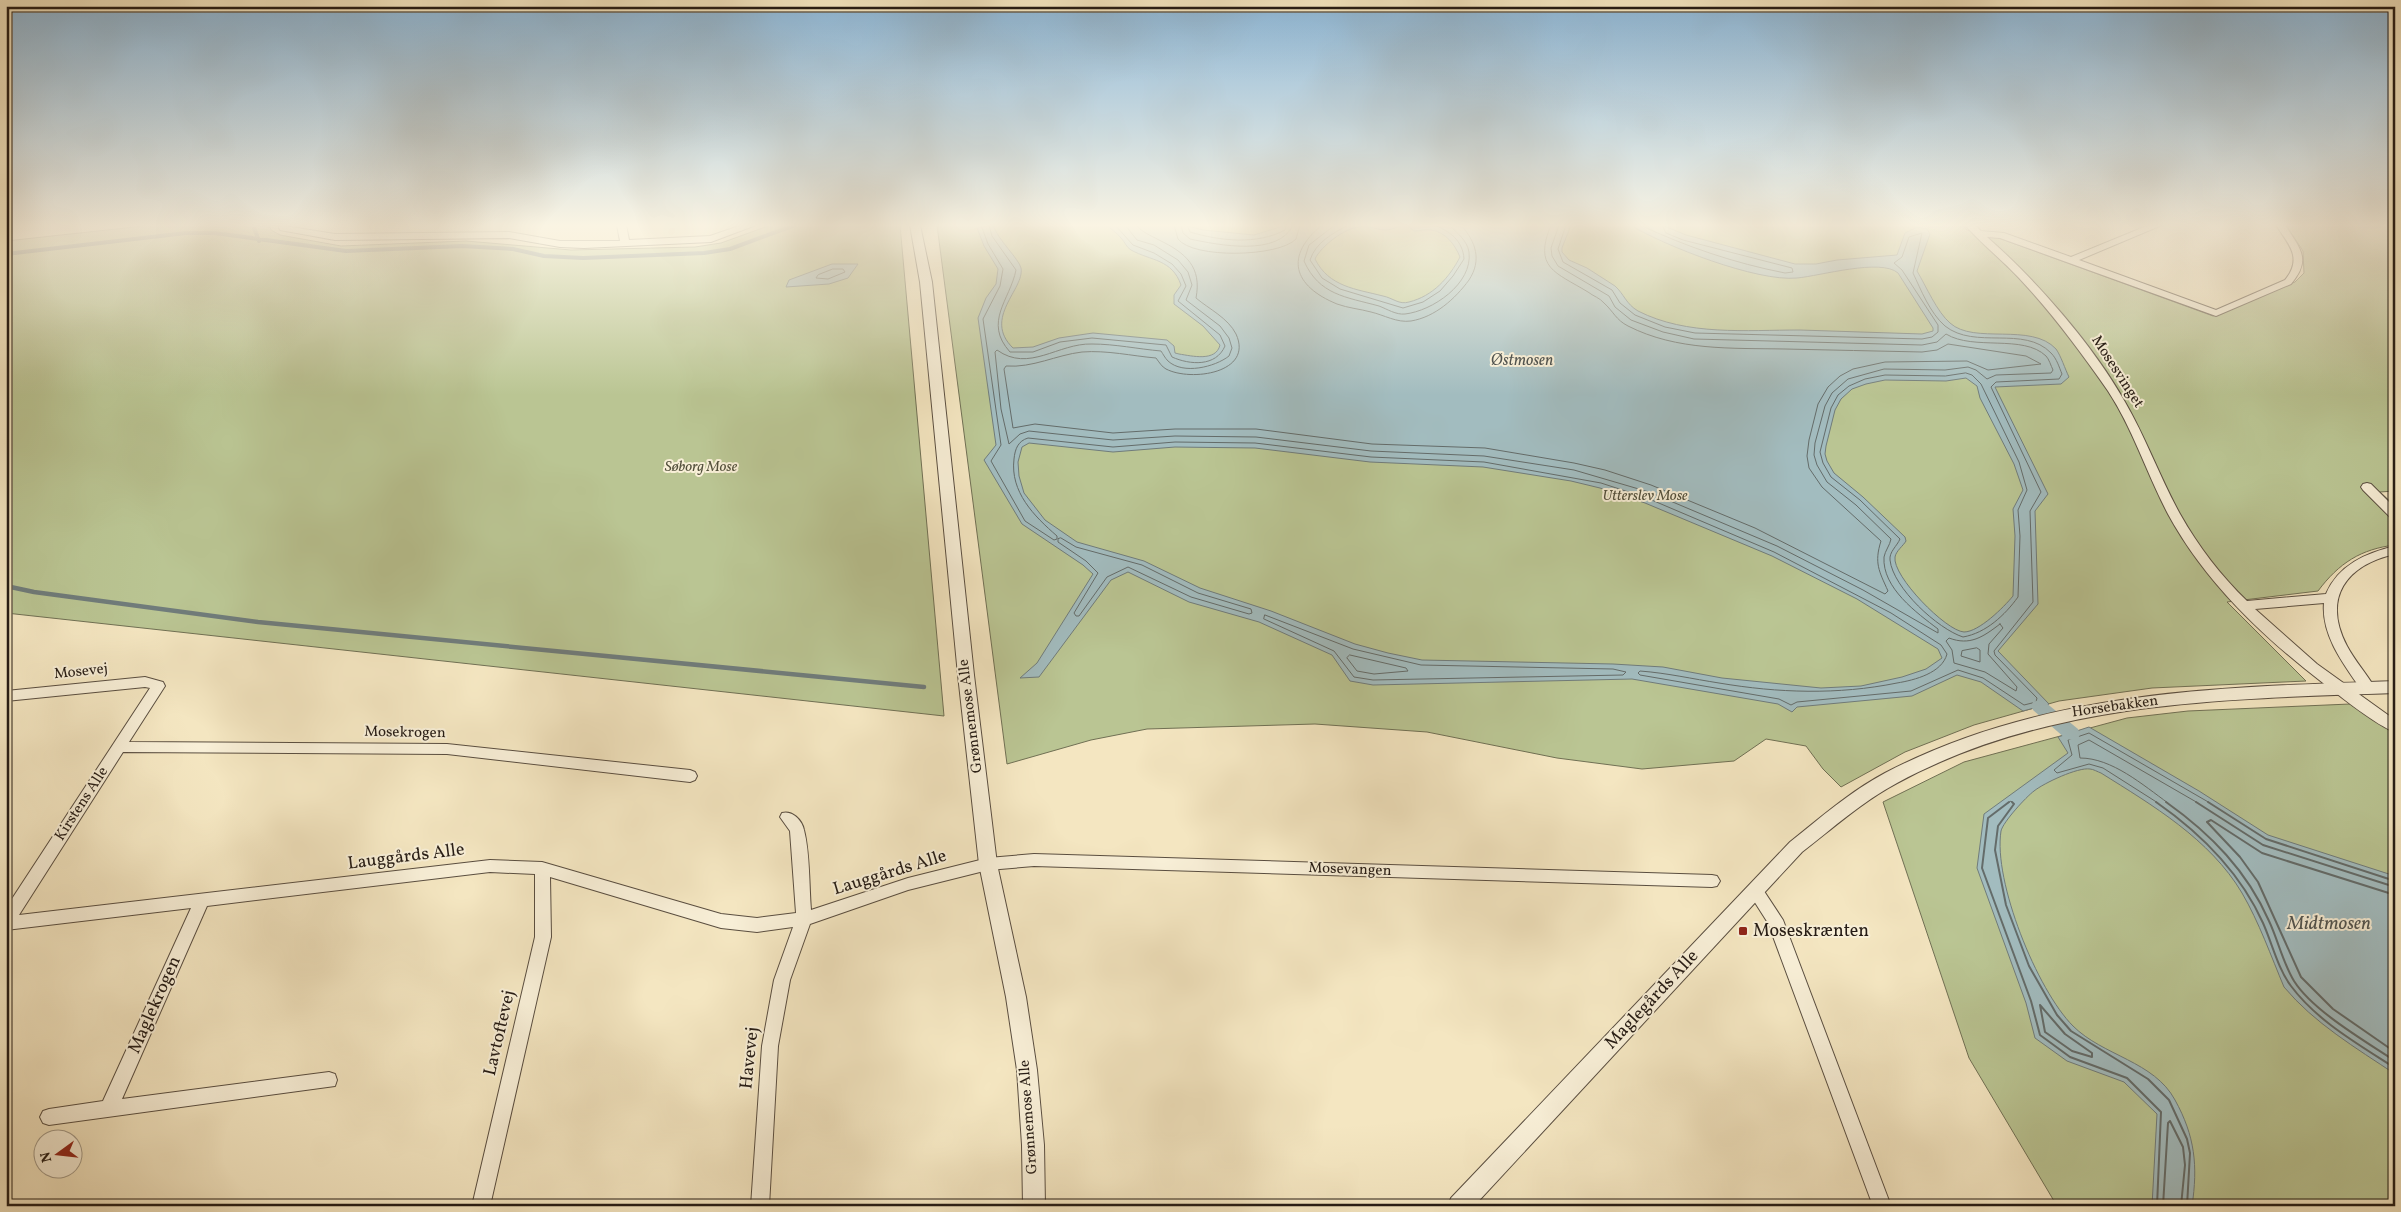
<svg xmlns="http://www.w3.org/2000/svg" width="2401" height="1212" viewBox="0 0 2401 1212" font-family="Vollkorn,serif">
<rect width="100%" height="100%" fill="#f4e6c1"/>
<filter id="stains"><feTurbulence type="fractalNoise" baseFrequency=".004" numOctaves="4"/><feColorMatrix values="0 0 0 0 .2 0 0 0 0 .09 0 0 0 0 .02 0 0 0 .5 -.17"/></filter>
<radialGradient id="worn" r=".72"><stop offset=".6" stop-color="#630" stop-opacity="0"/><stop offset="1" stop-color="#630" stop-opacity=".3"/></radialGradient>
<path fill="#bac593" stroke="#707054" d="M 153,225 L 269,225 L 271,230 L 280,235 L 341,246 L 466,241 L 571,250 L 695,247 L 721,243 L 771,225 L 900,225 L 944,716 L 6,613 L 6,241 Z
M 937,225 L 1962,225 L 1967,230 L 1996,237 L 2213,316 L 2295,282 L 2304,273 L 2303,251 L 2286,225 L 2395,225 L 2395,491 L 2380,492 L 2395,506 L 2395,545 C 2361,549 2339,563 2318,591 L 2227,602 L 2306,681 L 2152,688 L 2059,701 L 1974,725 L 1905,752 L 1841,787 L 1823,769 L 1806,746 L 1766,739 L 1734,761 L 1642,769 L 1557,758 L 1427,732 L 1315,724 L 1147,729 L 1091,740 L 1007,764 Z
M 2350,704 L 2395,734 L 2395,1206 L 2057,1206 L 1969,1058 L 1883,802 L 1964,762 L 2127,718 L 2188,711 Z"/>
<path fill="#a2bcbf" stroke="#707c7b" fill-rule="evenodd" d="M 976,225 L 993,225 C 998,240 1019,259 1021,268 C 1025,289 982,318 1013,348 L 1033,347 L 1059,338 L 1093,333 L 1167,340 L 1174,346 L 1175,353 L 1179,354 C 1192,356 1216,362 1220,345 L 1203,326 L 1174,304 L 1174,295 L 1181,285 C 1172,259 1151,261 1131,250 C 1126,247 1125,242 1121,238 C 1117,233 1111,229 1106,225 L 1184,225 L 1203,230 L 1254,235 L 1286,225 L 1402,225 C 1379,236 1380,225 1359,227 C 1345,228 1321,246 1315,259 C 1329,287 1356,289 1383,296 C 1393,298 1399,305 1409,302 C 1433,296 1449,278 1460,257 C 1455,245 1446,232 1431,230 C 1425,229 1420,231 1414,231 L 1407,225 L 1571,225 L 1562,248 L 1562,252 L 1569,260 L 1587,268 L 1615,286 C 1624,294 1626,304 1638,311 C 1687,336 1746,330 1800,330 C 1841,331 1881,333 1922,334 L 1933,331 L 1933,328 L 1898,273 C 1881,258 1820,276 1797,278 C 1757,282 1665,246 1630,225 L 1662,225 L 1686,235 L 1795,264 L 1816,264 L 1837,260 L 1897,255 L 1905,233 L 1917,227 L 1927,229 L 1930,234 L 1917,271 C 1926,286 1937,312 1950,323 C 1974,345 2031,322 2056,349 C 2061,356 2065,369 2069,377 L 2061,384 L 1995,387 L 2048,494 L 2035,511 L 2038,604 L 1998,651 L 2049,704 L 2023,711 L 1981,682 L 1957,675 L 1912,696 L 1797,707 L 1792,712 L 1778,704 L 1632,679 L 1373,685 L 1350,681 L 1332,655 L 1259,622 L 1189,602 L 1128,572 L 1111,580 L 1039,677 L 1020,678 L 1037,663 L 1093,574 L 1083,565 L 1022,524 L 984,460 L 996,445 L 978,318 L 986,298 L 996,284 L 998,269 L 984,246 ZM 1966,378 L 1977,386 L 1980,398 L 2014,464 L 2023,490 L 2013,509 L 2015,536 L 2013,596 C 2004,607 1979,632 1964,632 C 1946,631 1892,576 1895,557 C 1896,551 1903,546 1906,541 L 1905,537 L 1863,497 L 1834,473 L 1827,461 L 1825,454 L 1826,446 L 1835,410 L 1841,399 L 1852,389 L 1866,384 L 1885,380 L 1946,381 ZM 1029,443 L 1113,452 L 1175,447 L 1255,448 L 1370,462 L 1483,467 L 1571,481 L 1600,488 L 1645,503 L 1772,556 L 1857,599 L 1938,649 L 1942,658 L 1926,669 L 1902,677 L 1861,686 L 1821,688 L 1722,678 L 1663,667 L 1613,664 L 1422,660 L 1388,653 L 1355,644 L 1271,611 L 1200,588 L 1144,561 L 1077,542 L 1045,520 L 1024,493 L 1019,476 L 1018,462 L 1022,447 Z
M 832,264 L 858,264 L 848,278 L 829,284 L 786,287 L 789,280 Z
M 2089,727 L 2199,791 L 2268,835 L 2395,876 L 2395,1074 C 2356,1048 2314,1023 2284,987 C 2271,956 2259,922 2242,893 C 2210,839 2152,805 2101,773 C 2098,772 2093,769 2090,769 C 2078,767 2044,783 2034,791 C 2026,797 2003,822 2001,831 C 1993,881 2037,990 2073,1026 C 2103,1056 2154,1061 2175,1100 C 2195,1136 2198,1166 2192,1206 L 2152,1206 L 2157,1114 L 2124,1082 L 2067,1061 L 2035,1038 L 2026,1003 L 1977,868 L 1984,814 L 2068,753 L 2058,737 Z"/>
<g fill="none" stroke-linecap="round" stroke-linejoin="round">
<path stroke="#646c6a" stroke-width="1" d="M 981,225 L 988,244 L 1003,269 L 1000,286 L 983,319 L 1001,445 L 991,461 L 1025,521 L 1054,540 L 1057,539 L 1057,536 C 1034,516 1010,492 1014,459 C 1015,449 1018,441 1028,438 L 1113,447 L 1175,442 L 1255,443 L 1371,457 L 1484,462 L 1601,483 L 1647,498 L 1774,552 L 1891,613 L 1941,645 L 1947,654 C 1942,673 1915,680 1897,683 C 1838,695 1778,693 1719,683 C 1693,679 1667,673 1640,671 L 1638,673 L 1640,675 L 1779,699 L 1791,705 L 1797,702 L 1911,691 L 1958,670 L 1983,678 L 2024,705 L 2036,702 L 2037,698 L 1995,655 L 1994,651 L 2033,602 L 2030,511 L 2041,492 L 1991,387 L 1996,382 L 2059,379 L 2062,374 C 2059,367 2057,359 2051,353 C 2024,325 1975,350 1945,326 C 1930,313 1921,290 1913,273 L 1922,233 L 1909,237 L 1902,257 L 1894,263 L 1902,270 L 1938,325 L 1938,332 L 1932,337 L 1922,339 L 1695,333 L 1665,327 L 1635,315 L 1620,303 L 1612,290 L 1563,262 L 1558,249 L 1566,225
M 989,225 L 992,236 L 1016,270 C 1010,300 983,322 1010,352 L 1033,352 L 1060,342 L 1092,338 L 1166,345 L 1172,357 C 1190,365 1216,367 1225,346 L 1220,335 L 1178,301 L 1186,286 L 1181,274 L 1172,264 L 1154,253 L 1133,245 L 1115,225
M 1125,225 L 1137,240 L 1154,245 L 1178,260 L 1188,272 L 1192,285 L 1186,300 L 1220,326 L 1229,338 L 1232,348 L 1229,356 C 1215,367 1183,375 1168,361 C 1165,358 1163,354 1161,351 C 1138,349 1115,344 1092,344 C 1058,343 1029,373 997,350 L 995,352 L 1001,409 L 1009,444 L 1020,434 L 1029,431 L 1113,440 L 1175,436 L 1256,437 L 1371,451 L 1484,456 L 1574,470 L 1649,492 L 1777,546 L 1863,590 L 1938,633 L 1938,629 C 1917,613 1882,588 1884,557 C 1885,551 1890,545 1891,539 L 1856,505 L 1827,482 L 1817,465 L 1814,455 L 1815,443 L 1825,406 L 1832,393 L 1848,379 L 1884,369 L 1945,370 L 1968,367 L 1976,370 L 1987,379 L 1996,375 L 2051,373 L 2053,370 C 2051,366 2049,359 2046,356 C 2023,334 1974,351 1946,334 L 1937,342 L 1922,345 L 1694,339 L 1663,332 L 1631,320 L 1615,307 L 1609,296 L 1558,266 L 1552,256 L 1551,248 L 1559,225
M 1136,225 C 1143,233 1150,235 1159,240 C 1186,253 1202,267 1196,298 C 1209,309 1228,318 1236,334 C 1254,373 1191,382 1166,369 C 1162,367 1159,362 1156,358 C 1132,356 1107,350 1082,352 C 1056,355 1033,368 1006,366 L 1004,369 L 1013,428 L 1035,424 L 1113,433 L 1175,429 L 1256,429 L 1372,444 L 1485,448 L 1574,463 L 1605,470 L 1651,485 L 1755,528 L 1885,594 L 1888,591 C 1879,571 1874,563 1881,541 L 1822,487 L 1809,468 L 1807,456 L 1809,440 L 1818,404 L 1828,387 L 1840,376 L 1853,369 L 1885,362 L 1967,361 L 1988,370 L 2041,364 L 2026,356 L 1948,344 L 1937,350 L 1922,352 C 1876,351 1831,350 1785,349 C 1732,348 1677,351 1628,326 C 1616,320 1613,311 1604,303 C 1600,298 1593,296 1588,292 C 1555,272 1533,268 1551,225
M 1174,225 L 1178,239 C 1193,259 1279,257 1296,239 L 1300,225
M 1181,225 L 1183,233 L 1190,239 C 1218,245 1279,257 1293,225
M 1187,225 L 1190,232 C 1220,241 1257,245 1285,230 L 1286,225
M 1322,225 C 1284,256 1293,286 1337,304 C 1348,308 1360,309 1371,312 C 1384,315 1397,323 1411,321 C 1435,317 1455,299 1469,280 C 1482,260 1476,242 1461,225
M 1335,225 L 1309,245 L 1304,261 C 1319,295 1346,297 1379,306 C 1387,309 1396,315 1405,314 C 1432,311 1473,284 1469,252 C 1467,240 1457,233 1449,225
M 1348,225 C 1332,234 1316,242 1310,260 L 1322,278 L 1340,289 L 1403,308 L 1423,302 L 1440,291 L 1453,276 L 1464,259 C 1463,241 1450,231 1434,225
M 1640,225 C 1687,247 1734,263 1785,273 L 1793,272 L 1792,268 L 1683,240 L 1666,233 L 1662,225
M 833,269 L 843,269 L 845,272 L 828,279 L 816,278 L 818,275 Z
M 1966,373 L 1972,375 L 1981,384 L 2019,462 L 2027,490 L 2018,510 L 2020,536 L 2018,597 C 2005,615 1986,633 1963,637 C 1938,629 1893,588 1890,560 C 1889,552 1897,546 1900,539 L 1860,500 L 1831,477 L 1823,463 L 1820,452 L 1831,408 L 1838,395 L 1849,386 L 1865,379 L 1885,375 L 1945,376 Z
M 1061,538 L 1076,547 L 1142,565 L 1198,593 L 1251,609 L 1252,613 L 1249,614 L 1191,597 L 1128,567 L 1107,577 L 1079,616 L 1076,616 L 1074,613 L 1098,573 L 1086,561 L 1058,542 L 1058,539 Z
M 1265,615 L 1353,649 L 1421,665 L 1613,669 L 1626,672 L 1623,675 L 1373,680 L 1354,677 L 1334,651 L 1264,619 Z
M 2000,624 L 2003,628 L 1989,644 L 1988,654 L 2017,687 L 2016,691 L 1985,672 L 1954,663 L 1952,650 L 1946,641 L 1949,638 C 1970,646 1983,637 2000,624 Z
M 1977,648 L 1980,650 L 1980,662 L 1961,656 L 1962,651 Z
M 1350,655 L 1406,668 L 1408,671 L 1374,674 L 1357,671 L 1347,658 Z
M 2008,803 L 2011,801 L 2013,803
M 2158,803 L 2103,768 L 2089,764 L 2057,773 L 2054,770 L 2072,755 L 2068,740 L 2089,733 L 2210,803
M 2168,803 C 2143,785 2112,758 2080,758 L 2078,745 L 2089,740 L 2198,803"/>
<path stroke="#646c6a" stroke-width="2" d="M 2009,802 L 1988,818 L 1982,868 L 2031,1001 L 2040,1035 L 2070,1057 L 2127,1078 L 2161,1112 L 2157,1206
M 2012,802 L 2014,804 L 1998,826 L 1995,850 L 2006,905 L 2029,966 L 2057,1015 L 2071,1031 L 2148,1079 L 2169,1100 L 2187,1139 L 2190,1153 L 2187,1206
M 2156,802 C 2202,834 2240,872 2263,923 C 2272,943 2278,969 2291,986 C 2317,1021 2358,1044 2395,1068
M 2166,802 C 2211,834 2247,871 2269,921 C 2278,940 2283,963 2294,981 C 2313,1011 2365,1041 2395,1061
M 2196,802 L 2263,845 L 2395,887
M 2208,802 L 2266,839 L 2395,881
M 2395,895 L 2262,853 L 2211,820 L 2207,822 L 2240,857 L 2258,882 L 2301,977 L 2333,1009 L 2395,1052
M 2040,1005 L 2065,1034 L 2092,1053 L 2092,1057 L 2072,1051 L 2045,1032 Z
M 2163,1206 L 2168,1123 L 2170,1121 L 2183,1147 L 2185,1165 L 2181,1206"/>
<path stroke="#707c7b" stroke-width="4" d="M 253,225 L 259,241
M 6,254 L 186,233 L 215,233 L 346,251 L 462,246 L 513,249 L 544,256 L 583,258 L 704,253 L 730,249 L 795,225"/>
<path stroke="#707c7b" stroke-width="4.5" d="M 6,586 L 34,592 L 258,622 L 924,687"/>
<path fill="#a2bcbf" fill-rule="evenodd" d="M 2039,700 L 2045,702 L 2078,729 L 2080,734 L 2078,739 L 2072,740 L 2066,739 L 2033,710 L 2031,706 L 2033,702 Z"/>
<defs>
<path id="minor" d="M 278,225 L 335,234 L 509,232 L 560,241 L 620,241 L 617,225 L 626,225 L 629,240 L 710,236 L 742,225 L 756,225 L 711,242 L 584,248 L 560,247 L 509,238 L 335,240 L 280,230 Z
M 1965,225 L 1975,225 L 1981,231 L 2004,233 L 2071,257 L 2149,225 L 2162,225 L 2079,260 L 2216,310 L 2285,280 C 2303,258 2289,245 2276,225 L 2285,225 C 2300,249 2312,259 2291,284 L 2216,316 L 2000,238 L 1987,237 C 2036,280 2093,345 2125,402 C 2146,438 2160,478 2180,514 C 2198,546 2221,576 2247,601 L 2326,594 C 2338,565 2366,553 2395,546 L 2395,554 C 2346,565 2322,598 2347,646 C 2355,661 2366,673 2375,688 L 2373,692 L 2363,692 C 2345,666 2321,636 2324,603 L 2255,609 L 2317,664 L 2395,720 L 2395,732 C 2377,726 2340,696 2323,683 C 2262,636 2205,582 2168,514 C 2147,474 2133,429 2108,391 C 2081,352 2052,313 2019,278 C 2002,260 1982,244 1965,225 Z
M 2367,483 L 2371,484 L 2395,508 L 2395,519 L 2391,518 L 2363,490 L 2361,487 L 2363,484 Z
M 145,677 L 163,682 L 165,686 L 129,742 L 447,744 L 690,770 L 695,772 L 697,776 L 695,780 L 690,782 L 447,754 L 123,752 L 19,915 L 490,860 L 542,862 L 721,914 L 757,918 L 796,913 L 790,831 L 780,817 L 782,813 C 792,810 802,820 804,830 C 810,853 809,886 811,910 L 908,878 L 988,858 L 1034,854 L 1712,875 L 1717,876 L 1720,881 L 1717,886 L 1712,887 L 1034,866 L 988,870 L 908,890 L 810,924 L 790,980 L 778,1046 L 769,1206 L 751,1206 L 762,1046 L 774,980 L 793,927 L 757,932 L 721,928 L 550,877 L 551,937 L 490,1206 L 472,1206 L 535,937 L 535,874 L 490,872 L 207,906 L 122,1099 L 329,1072 L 335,1074 L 337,1080 L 335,1086 L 49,1125 L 43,1123 L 40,1117 L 43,1111 L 49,1109 L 103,1101 L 191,908 L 6,930 L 6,908 L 150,688 L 145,687 L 6,701 L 6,691 Z
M 1755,883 L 1760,885 L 1783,920 L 1891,1206 L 1873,1206 L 1768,923 L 1747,890 L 1750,885 Z"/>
<path id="tertiary" d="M 910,225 L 920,225 L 932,282 L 974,675 L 997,864 L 1026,997 L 1037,1070 L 1044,1145 L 1045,1206 L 1023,1206 L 1022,1145 L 1017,1070 L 1006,997 L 979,864 L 958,675 L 920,282 Z
M 2395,681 L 2395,693 C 2225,699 2050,700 1897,783 C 1863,801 1833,828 1802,852 L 1474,1206 L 1448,1206 L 1451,1198 L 1790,842 C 1820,818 1851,791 1885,773 C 2043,690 2221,687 2395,681 Z"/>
</defs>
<use href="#minor" stroke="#5a4e40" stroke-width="2"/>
<use href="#tertiary" stroke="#5a4e40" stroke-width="2"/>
<use href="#minor" fill="#f8efd7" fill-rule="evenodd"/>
<use href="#tertiary" fill="#f8efd7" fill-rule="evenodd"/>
</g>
<linearGradient id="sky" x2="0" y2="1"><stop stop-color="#8cb7d8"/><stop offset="0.57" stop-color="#faf4e3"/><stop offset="1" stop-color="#faf4e3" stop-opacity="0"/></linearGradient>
<rect width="2401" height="395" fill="url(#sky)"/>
<rect fill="#8f2418" stroke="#f8efd7" stroke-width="2" x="1738" y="926" width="10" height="10" rx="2.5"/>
<g text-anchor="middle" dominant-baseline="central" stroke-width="4" stroke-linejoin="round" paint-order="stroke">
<g font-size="15" fill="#261c15" stroke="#f8efd7">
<text transform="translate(2117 372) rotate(57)">Mosesvinget</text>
<text transform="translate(81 672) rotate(-6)">Mosevej</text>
<text transform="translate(2115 707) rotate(-8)">Horsebakken</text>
<text transform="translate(971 716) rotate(-97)">Grønnemose Alle</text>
<text transform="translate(405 733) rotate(1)">Mosekrogen</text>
<text transform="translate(82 804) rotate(-57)">Kirstens Alle</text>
<text transform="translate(1350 870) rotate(2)">Mosevangen</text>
<text transform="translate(1029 1117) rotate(-94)">Grønnemose Alle</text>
</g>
<g font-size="15" font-style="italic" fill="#524f3b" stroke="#f8efd7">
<text x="701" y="467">Søborg Mose</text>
<text x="1645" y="496">Utterslev Mose</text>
</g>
<g font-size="16" font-style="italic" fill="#515450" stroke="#f8efd7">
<text x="1522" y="361">Østmosen</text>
</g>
<g font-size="18" fill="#261c15" stroke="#f8efd7">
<text transform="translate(406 857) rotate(-7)">Lauggårds Alle</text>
<text transform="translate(890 873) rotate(-17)">Lauggårds Alle</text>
<text transform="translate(1652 1000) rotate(-47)">Maglegårds Alle</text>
<text transform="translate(155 1005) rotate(-66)">Maglekrogen</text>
<text transform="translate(500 1033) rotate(-77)">Lavtoftevej</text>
<text transform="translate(750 1058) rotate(-84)">Havevej</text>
</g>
<g font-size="18" fill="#261c15" stroke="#f8efd7" text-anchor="start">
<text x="1753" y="931">Moseskrænten</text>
</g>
<g font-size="19" font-style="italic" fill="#515450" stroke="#f8efd7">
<text x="2329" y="924">Midtmosen</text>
</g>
</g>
<rect width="2401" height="1212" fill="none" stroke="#f4e6c1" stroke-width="25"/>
<rect x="8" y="8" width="2386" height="1197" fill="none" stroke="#261c15" stroke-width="2.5"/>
<rect x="12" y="12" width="2376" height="1187" fill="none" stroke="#261c15"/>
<g transform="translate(58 1154) rotate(255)"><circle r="24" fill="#f8efd7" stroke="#a49b89"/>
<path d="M0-4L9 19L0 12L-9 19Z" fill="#8f2418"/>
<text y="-8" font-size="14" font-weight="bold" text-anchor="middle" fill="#261c15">N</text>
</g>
<rect width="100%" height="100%" filter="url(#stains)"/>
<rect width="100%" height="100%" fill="url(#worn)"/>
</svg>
